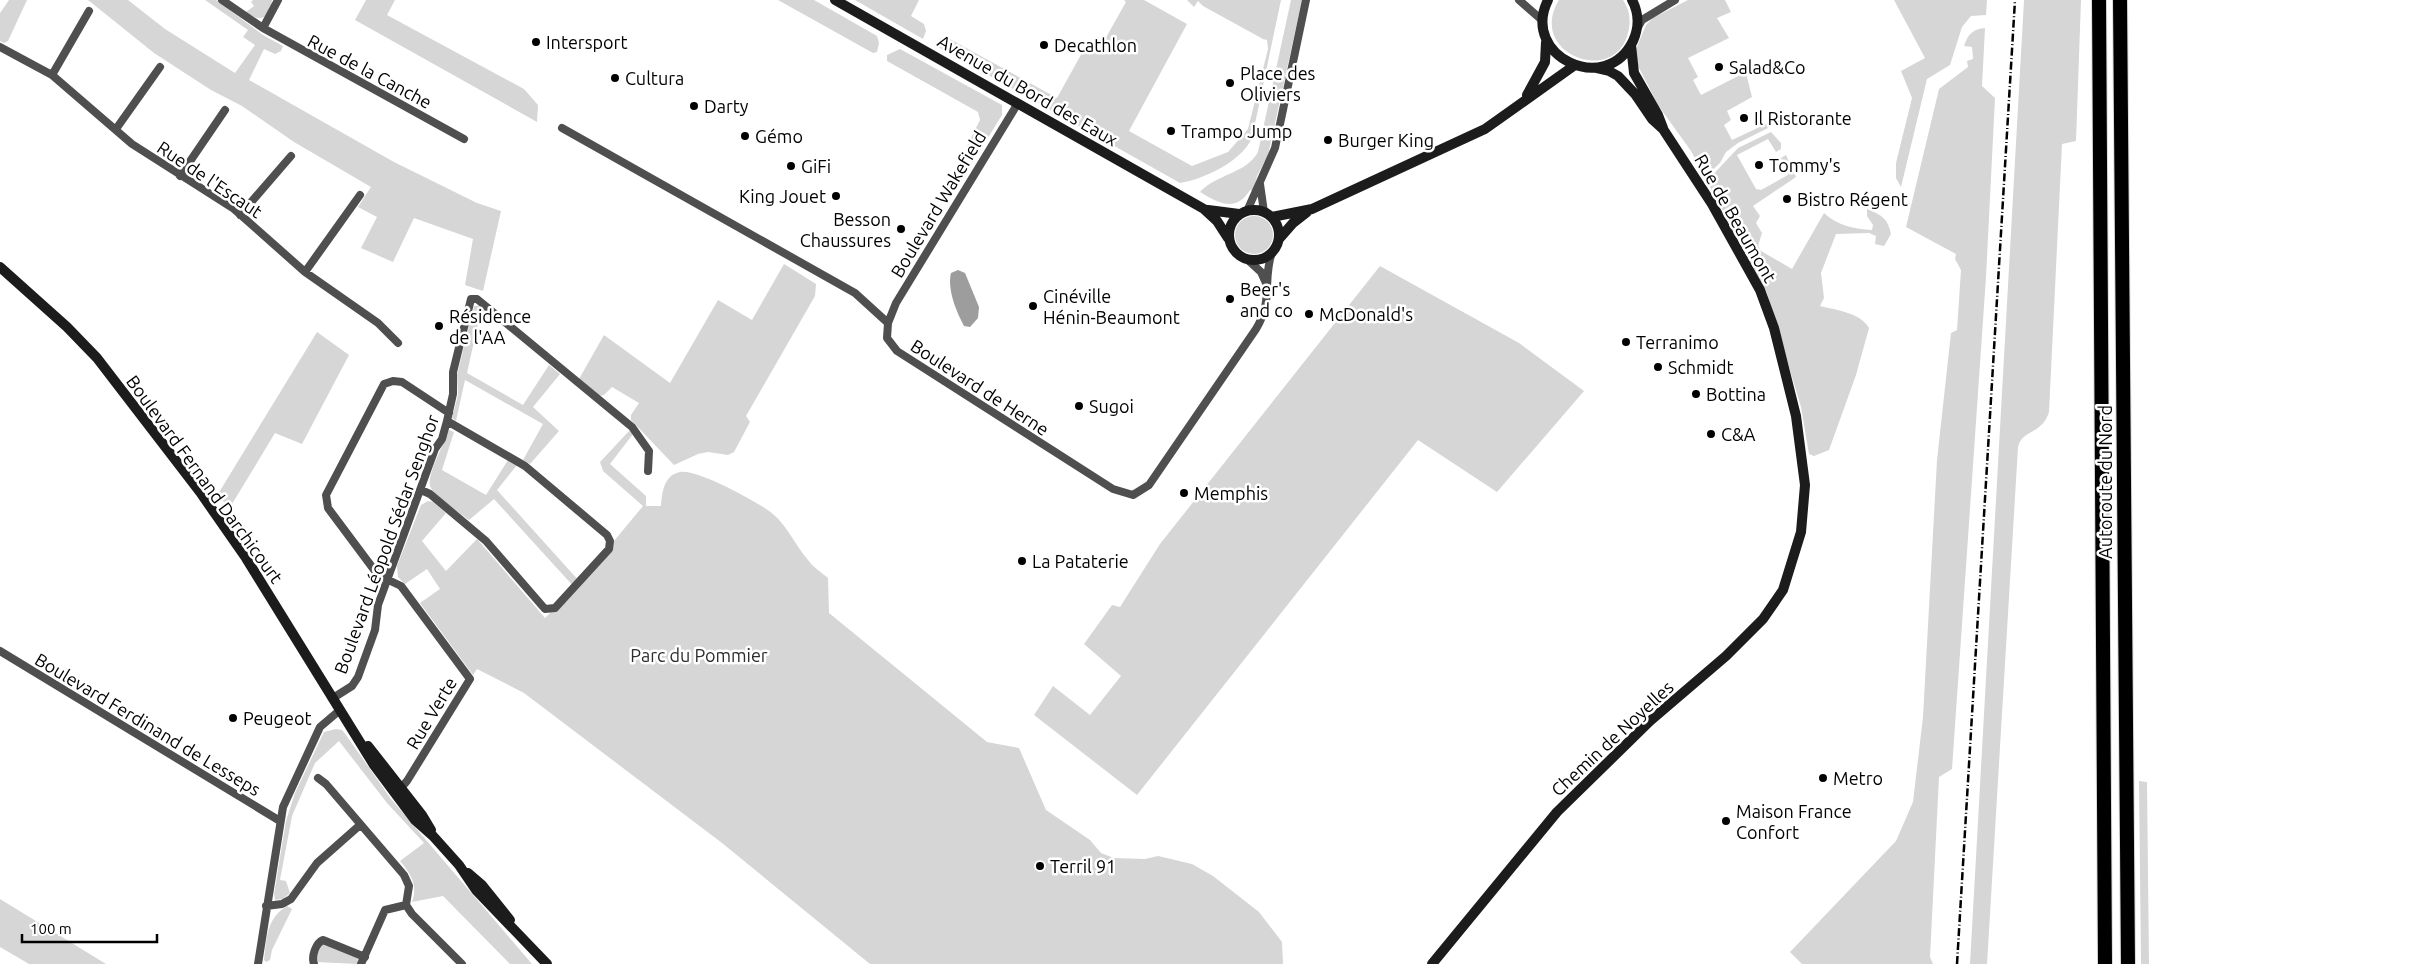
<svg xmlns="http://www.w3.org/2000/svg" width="2436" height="964" viewBox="0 0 2436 964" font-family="Ubuntu,sans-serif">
<rect width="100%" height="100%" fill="#fff"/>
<path fill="#d6d6d6" d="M 9,0 L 27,0 L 8,41 L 4,43 L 0,41 L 0,13 Z
M 88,0 L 128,0 L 165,29 L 235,73 L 255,45 L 243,37 L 248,30 L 205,0 L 216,0 L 263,35 L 283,46 L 281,51 L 275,54 L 264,49 L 249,80 L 394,162 L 477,203 L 501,211 L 483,291 L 465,285 L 473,239 L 414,218 L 393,262 L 361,248 L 377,217 L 358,207 L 371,187 L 294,142 L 242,106 L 211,90 L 154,53 Z
M 253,0 L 272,0 C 270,19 260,23 246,12 L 254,6 L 251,2 Z
M 366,0 L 395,0 L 387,15 L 524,89 L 538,105 L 537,122 L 355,20 Z
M 778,0 L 814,0 L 877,36 L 879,43 L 877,52 L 873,53 Z
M 855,0 L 919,0 L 911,16 L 924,24 L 926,31 L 923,39 Z
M 1124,0 L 1144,0 L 1187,24 L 1129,131 L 1192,166 L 1228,152 L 1248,129 L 1268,49 L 1267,40 L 1263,39 L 1203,6 L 1198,1 L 1194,7 L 1187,0 L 1281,0 L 1252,138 C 1241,162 1204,179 1180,183 L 935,45 L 940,38 L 948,38 L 1057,98 L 1088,42 L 1100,48 L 1126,2 Z
M 1291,0 L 1302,0 L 1268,155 L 1257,176 L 1253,191 L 1250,190 C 1236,213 1218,203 1200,192 C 1216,174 1246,174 1258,152 Z
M 1559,0 L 1623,0 C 1630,10 1631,21 1628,33 C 1615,87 1526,54 1559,0 Z
M 1688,0 L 1725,0 L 1731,12 L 1717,18 L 1729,38 L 1688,58 L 1698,77 L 1693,80 L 1701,95 L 1748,71 L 1747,77 L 1752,97 L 1727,111 L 1731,120 L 1724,125 L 1732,140 L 1766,124 L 1768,128 L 1738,143 L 1726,152 L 1720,163 L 1705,177 L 1691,151 L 1658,105 L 1637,64 L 1636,49 L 1646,25 L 1653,18 Z
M 1894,0 L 1987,0 L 1986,15 L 1971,16 L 1962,27 L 1950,65 L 1927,79 L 1901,187 L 1896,178 L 1896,163 L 1912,98 L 1901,71 L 1925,58 Z
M 2024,0 L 2081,0 L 2076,141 L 2062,144 L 2049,412 C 2042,435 2022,429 2018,447 L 1987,964 L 1970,964 Z
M 1985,28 L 1982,86 L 1995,98 L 1986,277 L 1952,769 L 1939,777 L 1930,957 L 1933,964 L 1802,964 L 1790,952 L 1896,841 L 1913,802 L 1923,717 L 1937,460 L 1951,333 L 1957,330 L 1961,270 L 1955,259 L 1956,254 L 1906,227 L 1939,89 L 1968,67 L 1967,61 L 1973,59 L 1972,47 L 1964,46 C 1968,34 1973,29 1985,28 Z
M 900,49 L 1002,105 L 1002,115 L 976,157 L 970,157 L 966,148 L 980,120 L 978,112 L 887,61 L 887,55 Z
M 1771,132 L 1781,143 L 1781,149 L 1776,152 L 1768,139 L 1737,155 L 1756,189 L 1761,190 L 1788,175 L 1781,158 L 1786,155 L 1796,177 L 1753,206 L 1760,216 L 1756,223 L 1762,233 L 1758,246 L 1761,251 L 1792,269 L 1824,213 C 1838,226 1854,229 1872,230 L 1873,225 L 1867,216 L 1867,209 C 1882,215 1888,219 1891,234 L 1884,246 L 1875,244 L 1876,236 L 1869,233 L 1836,234 L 1821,273 L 1824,298 L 1820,306 C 1836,310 1861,313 1869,328 L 1856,375 L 1829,450 L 1814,456 L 1809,454 L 1801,407 L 1767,293 L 1707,181 L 1738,148 Z
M1235 235a19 19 0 1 1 38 0a19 19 0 1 1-38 0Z
M 784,264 L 816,284 L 815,296 L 746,416 L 750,422 L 734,452 L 728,455 L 708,452 L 698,454 L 674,465 L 631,420 L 631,415 L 639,403 L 612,387 L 604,395 L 599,396 L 579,379 L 604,335 L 670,383 L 718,300 L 752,320 Z
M 1380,266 L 1519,343 L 1584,391 L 1497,492 L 1418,440 L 1137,795 L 1034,715 L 1053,686 L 1090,715 L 1121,676 L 1084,644 L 1112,605 L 1120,607 L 1160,544 Z
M 474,306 L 479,306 L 492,317 L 486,324 L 479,319 L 467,373 L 523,405 L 549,365 L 560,374 L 533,407 L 559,431 L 530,464 L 523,460 L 543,424 L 465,380 L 456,421 L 452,418 L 458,395 L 457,375 Z
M 317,332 L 349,355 L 302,444 L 275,433 L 229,509 L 218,494 Z
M 449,430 L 454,432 L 442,470 L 486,495 L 508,460 L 517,465 L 497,490 L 580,582 L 643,506 L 603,471 L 600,462 L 629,431 L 633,434 L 610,464 L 646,496 L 646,506 L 661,506 C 662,492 664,475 680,472 C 696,468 760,503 773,514 C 788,527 795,545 808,560 C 813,567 821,572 828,578 L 829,613 L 987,742 L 1019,748 L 1046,810 L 1090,840 L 1101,853 L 1114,858 L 1145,859 L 1158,856 L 1192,864 L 1213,876 L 1259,912 L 1282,942 L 1283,964 L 870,964 L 722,843 L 524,693 L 477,669 L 473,675 L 420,603 L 440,589 L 427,569 L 405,584 L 398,577 L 397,566 L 421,505 L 428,501 L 433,502 L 446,513 L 422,541 L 446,571 L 477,539 L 545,618 L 575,588 L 494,499 L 469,520 C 460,513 433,496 430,486 C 427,474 445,442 449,430 Z
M 336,729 L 342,730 L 346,735 L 391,799 L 532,964 L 510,964 L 443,896 L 412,902 C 418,885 411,874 400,861 L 424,843 L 387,803 L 339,741 L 315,763 L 292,816 L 280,880 L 286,881 L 290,893 L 283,899 L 275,900 L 274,894 L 286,821 L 295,793 L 324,732 Z
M 2139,781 L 2147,782 L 2149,964 L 2141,964 Z
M 0,899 L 106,964 L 29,964 L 0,947 Z
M 287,906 L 292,909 L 272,950 L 270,960 L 266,962 L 264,960 C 267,937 266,919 287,906 Z
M 323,943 L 361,958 L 358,964 L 316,962 L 315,959 Z"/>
<path fill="#9d9d9d" d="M 958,270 L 965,273 L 979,307 L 978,318 L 970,327 L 964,326 C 956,311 947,289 951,273 Z"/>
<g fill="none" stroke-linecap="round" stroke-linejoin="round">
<defs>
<path id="highway" d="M 2099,0 L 2105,964
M 2120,0 L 2128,964"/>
</defs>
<use href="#highway" stroke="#dbdbdb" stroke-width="16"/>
<path stroke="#4f4f4f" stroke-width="8" d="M 222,0 L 263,28 L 278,0
M 1519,0 L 1543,21
M 263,28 L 464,139
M 1637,29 L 1642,20 L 1675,0
M 0,47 L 52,75 L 132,144 L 234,209 L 305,272 L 378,323 L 398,343
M 52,75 L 89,11
M 1018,103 L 896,303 L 888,323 L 887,338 L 897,351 L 1113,489 L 1133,495 L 1149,485 L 1256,329 C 1274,299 1262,281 1272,252
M 562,128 L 855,293 L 888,323
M 116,129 L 160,67
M 180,176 L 225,110
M 1260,184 L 1264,212
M 1247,211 L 1275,148 L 1306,0
M 240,215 L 291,156
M 1248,260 L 1261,272 L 1266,283
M 305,272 L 360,195
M 421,490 L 430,494 L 486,541 L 545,609 L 555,608 L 609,549 L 610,541 L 607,535 L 525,466 L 447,421
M 0,651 L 280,821
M 333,698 L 352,686 L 358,677 L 375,630 L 378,605 L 435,449 L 442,439 L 447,421 L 453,394 L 453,372 L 471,299 L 477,299 L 632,427 L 649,451 L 648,471
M 318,778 L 326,784 L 404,875 L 409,886 L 406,905
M 398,791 L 407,781 L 470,679 L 401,586 L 378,575 L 328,508 L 326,495 L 384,384 L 393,381 L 402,382 L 449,413
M 406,905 L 412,914 L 462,964
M 266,906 L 282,904 L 291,899 L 317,863 L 360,825
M 258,964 L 283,807 L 320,727 L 340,710
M 314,964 C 311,956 316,943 323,940 L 365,957
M 361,964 L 385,910 L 406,905"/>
<path stroke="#1c1c1c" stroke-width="10" d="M 835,0 L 1204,209 L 1217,221 L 1228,238
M 1548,0 C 1520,56 1606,97 1633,41 C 1639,28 1639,13 1632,0
M 1631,45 L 1634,73 L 1658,115 L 1663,128
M 1527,95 L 1545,62 L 1546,42
M1229 235a25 25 0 1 1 50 0a25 25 0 1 1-50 0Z
M 1208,210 L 1239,214
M 1272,217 L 1312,209 L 1485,129 L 1575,65
M 1279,239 L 1293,223 L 1307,212
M 0,267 L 67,327 L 97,358 L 200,492 L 246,558 L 374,765 L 415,820 L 433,836 L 459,865 L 476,890 L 547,964
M 368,746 L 422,815 L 431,830
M 468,873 L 482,885 L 510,920
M 1432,964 L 1557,812 L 1650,721 L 1726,656 L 1763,619 L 1783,590 L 1801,532 L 1805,485 L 1796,416 L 1774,328 L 1760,290 L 1712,204 L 1663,129 L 1652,119 L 1635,94 L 1618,76 L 1609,71 L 1596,68"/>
<use href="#highway" stroke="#000" stroke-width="14"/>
<path stroke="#000" stroke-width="2.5" stroke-dasharray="8 2.5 1 2.5" stroke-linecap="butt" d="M 1957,964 L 2015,0"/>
</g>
<g fill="#000" stroke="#fff" stroke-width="2">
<circle cx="536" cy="42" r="5"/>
<circle cx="1044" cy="45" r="5"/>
<circle cx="1719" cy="67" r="5"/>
<circle cx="615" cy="78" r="5"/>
<circle cx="1230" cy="83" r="5"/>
<circle cx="694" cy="106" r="5"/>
<circle cx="1744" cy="118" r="5"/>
<circle cx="1171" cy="131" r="5"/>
<circle cx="745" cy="136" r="5"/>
<circle cx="1328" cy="140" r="5"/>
<circle cx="1759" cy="165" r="5"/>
<circle cx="791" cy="166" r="5"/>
<circle cx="836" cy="196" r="5"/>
<circle cx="1787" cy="199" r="5"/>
<circle cx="901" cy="229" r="5"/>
<circle cx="1230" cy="299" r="5"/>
<circle cx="1033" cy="306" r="5"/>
<circle cx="1309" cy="314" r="5"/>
<circle cx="439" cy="326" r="5"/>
<circle cx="1626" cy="342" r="5"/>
<circle cx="1658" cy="367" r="5"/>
<circle cx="1696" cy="394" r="5"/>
<circle cx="1079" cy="406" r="5"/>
<circle cx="1711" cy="434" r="5"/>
<circle cx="1184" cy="493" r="5"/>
<circle cx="1022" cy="561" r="5"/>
<circle cx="233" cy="718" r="5"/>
<circle cx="1823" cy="778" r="5"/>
<circle cx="1726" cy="821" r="5"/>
<circle cx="1040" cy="866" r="5"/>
</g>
<g text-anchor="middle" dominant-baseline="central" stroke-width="5" stroke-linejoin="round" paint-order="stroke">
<g font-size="18" fill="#000" stroke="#fff" text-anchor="start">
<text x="546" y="42">Intersport</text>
<text x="1054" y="45">Decathlon</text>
<text x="1729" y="67">Salad&amp;Co</text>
<text x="1240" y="73">Place des<tspan x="1240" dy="21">Oliviers</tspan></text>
<text x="625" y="78">Cultura</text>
<text x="704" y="106">Darty</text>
<text x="1754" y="118">Il Ristorante</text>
<text x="1181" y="131">Trampo Jump</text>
<text x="755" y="136">Gémo</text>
<text x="1338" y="140">Burger King</text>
<text x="1769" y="165">Tommy's</text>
<text x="801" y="166">GiFi</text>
<text x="826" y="196" text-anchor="end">King Jouet</text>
<text x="1797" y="199">Bistro Régent</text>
<text x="891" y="219" text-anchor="end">Besson<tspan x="891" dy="21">Chaussures</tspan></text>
<text x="1240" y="289">Beer's<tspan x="1240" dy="21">and co</tspan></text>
<text x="1043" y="296">Cinéville<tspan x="1043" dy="21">Hénin-Beaumont</tspan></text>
<text x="1319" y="314">McDonald's</text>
<text x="449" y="316">Résidence<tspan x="449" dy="21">de l'AA</tspan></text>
<text x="1636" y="342">Terranimo</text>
<text x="1668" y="367">Schmidt</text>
<text x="1706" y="394">Bottina</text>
<text x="1089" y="406">Sugoi</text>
<text x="1721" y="434">C&amp;A</text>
<text x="1194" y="493">Memphis</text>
<text x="1032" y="561">La Pataterie</text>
<text x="243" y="718">Peugeot</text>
<text x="1833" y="778">Metro</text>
<text x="1736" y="811">Maison France<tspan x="1736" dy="21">Confort</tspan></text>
<text x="1050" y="866">Terril 91</text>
</g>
<g font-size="18" fill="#000" stroke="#fff">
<text transform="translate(370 71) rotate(28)">Rue de la Canche</text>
<text transform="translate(1028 90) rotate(30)">Avenue du Bord des Eaux</text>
<text transform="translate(210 179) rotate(34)">Rue de l'Escaut</text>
<text transform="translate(938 204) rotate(-59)">Boulevard Wakefield</text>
<text transform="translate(1736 218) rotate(60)">Rue de Beaumont</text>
<text transform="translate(980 387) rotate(33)">Boulevard de Herne</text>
<text transform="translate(205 479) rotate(54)">Boulevard Fernand Darchicourt</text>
<text transform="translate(2105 482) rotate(-90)">Autoroute du Nord</text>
<text transform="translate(386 544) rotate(-70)">Boulevard Léopold Sédar Senghor</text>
<text transform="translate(431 713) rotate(-59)">Rue Verte</text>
<text transform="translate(148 724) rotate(31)">Boulevard Ferdinand de Lesseps</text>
<text transform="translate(1612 738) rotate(-43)">Chemin de Noyelles</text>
</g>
<g font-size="18" fill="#2d2d2d" stroke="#fff">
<text x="699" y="655">Parc du Pommier</text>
</g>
</g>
<path d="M22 934v8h135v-8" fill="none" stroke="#000000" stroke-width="2.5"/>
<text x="30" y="934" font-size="15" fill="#000000" stroke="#ffffff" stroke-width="4" paint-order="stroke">100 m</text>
</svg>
